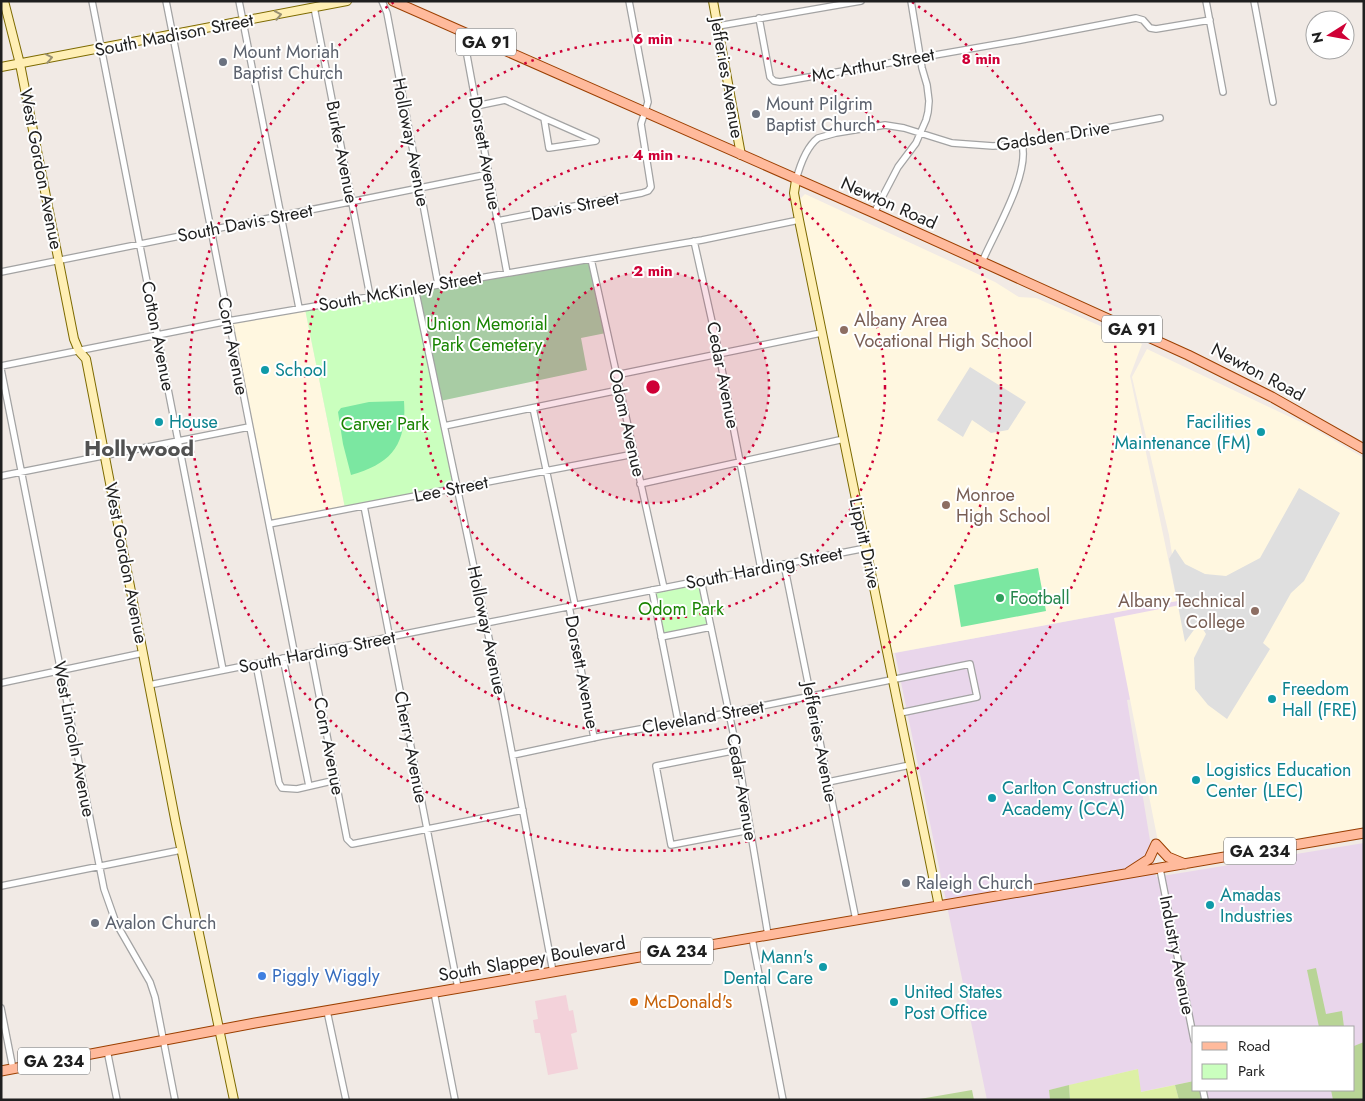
<svg xmlns="http://www.w3.org/2000/svg" width="1365" height="1101" viewBox="0 0 1365 1101" font-family="Jost,sans-serif">
<rect width="100%" height="100%" fill="#f1eae5"/>
<path fill="#f3d2da" d="M 566,995 L 569,1011 L 573,1010 L 577,1032 L 571,1034 L 578,1069 L 548,1075 L 540,1033 L 535,1033 L 533,1020 L 538,1019 L 535,1001 Z"/>
<path fill="#e9d6eb" d="M 1177,601 L 1195,689 L 1127,700 L 1156,877 L 1364,843 L 1364,1100 L 1205,1100 L 1203,1090 L 1354,1090 L 1354,1027 L 1194,1027 L 1194,1081 L 1140,1092 L 1138,1069 L 1049,1090 L 1050,1100 L 987,1100 L 895,653 Z"/>
<path fill="#fff7e0" d="M 805,194 L 995,282 L 1019,297 L 1036,298 L 1142,344 L 1130,376 L 1177,601 L 888,654 L 800,199 Z
M 305,309 L 345,508 L 269,521 L 231,322 Z
M 1147,349 L 1309,426 L 1364,458 L 1364,827 L 1162,862 L 1114,618 L 1180,605 L 1169,535 L 1132,377 Z"/>
<path fill="#ddf0a6" d="M 1138,1069 L 1141,1092 L 1175,1085 L 1179,1100 L 1070,1100 L 1069,1085 Z"/>
<path fill="#b8d496" d="M 1316,968 L 1326,1014 L 1342,1011 L 1344,1027 L 1319,1027 L 1307,970 Z
M 1364,1042 L 1364,1100 L 1333,1100 L 1331,1090 L 1354,1090 L 1354,1046 Z
M 1194,1081 L 1194,1090 L 1203,1090 L 1205,1100 L 1179,1100 L 1175,1085 Z
M 1069,1085 L 1070,1100 L 1050,1100 L 1049,1090 Z
M 972,1090 L 974,1100 L 914,1100 Z"/>
<path fill="#a8cca4" d="M 590,260 L 606,333 L 581,338 L 587,370 L 440,401 L 417,289 Z"/>
<path fill="#caffbe" d="M 413,290 L 455,486 L 345,508 L 305,309 Z
M 701,581 L 710,627 L 662,636 L 653,590 Z"/>
<path fill="#7be7a1" d="M 404,401 C 407,444 392,464 351,475 L 343,444 L 338,412 L 341,408 L 369,402 Z
M 1038,568 L 1046,611 L 961,627 L 954,585 Z"/>
<path fill="#dfdfdf" d="M 970,367 L 1026,402 L 1008,430 L 991,433 L 972,420 L 963,437 L 937,420 Z
M 1299,488 L 1340,513 L 1304,581 L 1291,593 L 1263,643 L 1270,649 L 1227,719 L 1208,705 L 1195,689 L 1194,658 L 1206,634 L 1199,623 L 1185,642 L 1169,559 L 1175,549 L 1185,564 L 1205,574 L 1226,576 L 1260,558 Z"/>
<g fill="none" stroke-linecap="round" stroke-linejoin="round">
<defs>
<path id="street" d="M 92,1 L 223,670
M 166,1 L 295,656
M 239,1 L 299,308
M 382,1 L 387,13 L 438,284
M 1206,1 L 1223,92
M 1254,1 L 1273,102
M 314,7 L 370,296
M 759,18 L 770,77 L 774,81 L 780,82 L 1021,40 L 1136,18 L 1143,20 L 1150,28 L 1156,29 L 1210,20
M 718,26 L 861,1
M 467,33 L 466,50 L 507,273
M 476,106 L 505,100 L 544,118
M 544,118 L 596,141 L 549,148 Z
M 796,180 C 800,165 806,147 818,138 L 836,133 L 885,125 L 904,128 L 952,143 L 993,146 L 1022,144 L 1160,118
M 874,213 L 898,167 L 916,143 L 926,120 L 928,112 L 929,101 L 927,85 L 922,68 L 911,1
M 497,221 L 642,193 L 648,191 L 651,187 L 641,124 L 648,102 L 629,1
M 694,241 L 717,344 L 761,569
M 591,259 L 664,588
M 982,262 C 995,232 1030,174 1022,144
M 1,272 L 489,174
M 415,288 L 503,705 L 553,972
M 1,366 L 228,321 L 702,240 L 799,220
M 1,369 L 104,889 L 116,923 L 150,982 L 155,997 L 175,1100
M 616,375 L 821,333
M 533,408 L 575,605
M 444,426 L 619,390
M 1,476 L 249,427
M 640,484 L 844,439
M 364,506 L 458,988
M 269,524 L 634,454
M 784,564 L 856,920
M 701,580 L 737,751 L 768,935
M 652,590 L 678,721
M 569,606 L 594,738
M 486,623 L 866,548
M 661,637 L 711,627
M 311,653 L 346,834 L 347,839 L 352,844 L 523,810
M 283,658 L 309,786
M 256,664 L 279,783 L 282,788 L 297,789 L 336,780
M 1,683 L 143,653
M 149,685 L 485,618
M 737,750 L 656,766 L 671,845 L 750,830
M 513,755 L 602,736 L 722,714 L 970,664 L 977,697 L 900,713
M 828,782 L 910,765
M 1160,869 L 1194,1040
M 1,886 L 181,850
M 752,938 L 783,1100
M 434,992 L 455,1100
M 1,1008 L 13,1069
M 327,1011 L 346,1100
M 107,1050 L 117,1100
M 1203,1090 L 1205,1100"/>
<path id="secondary" d="M 4,1 L 20,64 L 74,339 L 79,351 L 86,359 L 176,824 L 234,1100
M 713,1 L 741,155
M 1,67 L 347,1
M 796,180 L 794,193 L 799,220 L 939,906"/>
<path id="primary" d="M 393,1 L 874,213 L 1188,355 L 1272,397 L 1364,449
M 1129,872 L 1149,859 L 1156,844 L 1168,857 L 1185,864
M 1,1071 L 255,1023 L 1364,833"/>
</defs>
<use href="#street" stroke="#a3a3a3" stroke-width="8"/>
<use href="#secondary" stroke="#7d6a00" stroke-width="10"/>
<use href="#primary" stroke="#9b3f00" stroke-width="11"/>
<use href="#street" stroke="#fff" stroke-width="5.5"/>
<use href="#secondary" stroke="#ffefb5" stroke-width="8"/>
<use href="#primary" stroke="#ffba9c" stroke-width="9"/>
</g>
<defs><path id="oneway-chevron" d="M-2-3.5L2.5 0L-2 3.5" fill="none" stroke-width="1.6" stroke-linecap="round" stroke-linejoin="round" transform="scale(1.25)"/></defs>
<g stroke="#9a9172">
<use href="#oneway-chevron" transform="translate(278 15) rotate(-11)"/>
<use href="#oneway-chevron" transform="translate(49 58) rotate(-11)"/>
</g>
<circle cx="653" cy="387" r="116" fill="#cf0036" fill-opacity=".12"/>
<g fill="none" stroke="#cf0036" stroke-width="2.5" stroke-dasharray="2.5 5">
<circle cx="653" cy="387" r="116"/>
<circle cx="653" cy="387" r="232"/>
<circle cx="653" cy="387" r="348"/>
<path d="M912 2A464 464 0 1 1 394 2"/>
</g>
<g fill="#6b7280" stroke="#fff" stroke-width="2">
<circle cx="223" cy="62" r="5"/>
<circle cx="756" cy="114" r="5"/>
<circle cx="906" cy="883" r="5"/>
<circle cx="95" cy="923" r="5"/>
</g>
<g fill="#8d6e63" stroke="#fff" stroke-width="2">
<circle cx="844" cy="330" r="5"/>
<circle cx="946" cy="505" r="5"/>
<circle cx="1255" cy="611" r="5"/>
</g>
<g fill="#0f9aa8" stroke="#fff" stroke-width="2">
<circle cx="265" cy="370" r="5"/>
<circle cx="159" cy="422" r="5"/>
<circle cx="1261" cy="432" r="5"/>
<circle cx="1272" cy="699" r="5"/>
<circle cx="1196" cy="780" r="5"/>
<circle cx="992" cy="798" r="5"/>
<circle cx="1210" cy="905" r="5"/>
<circle cx="823" cy="967" r="5"/>
<circle cx="894" cy="1002" r="5"/>
</g>
<circle fill="#2e9e5b" stroke="#fff" stroke-width="2" cx="1000" cy="598" r="5"/>
<circle fill="#3f7fe0" stroke="#fff" stroke-width="2" cx="262" cy="976" r="5"/>
<circle fill="#e8710a" stroke="#fff" stroke-width="2" cx="634" cy="1002" r="5"/>
<g text-anchor="middle" dominant-baseline="central" stroke-width="4" stroke-linejoin="round" paint-order="stroke">
<g fill="#fff" stroke="#626262" stroke-width="1">
<rect x="456" y="28.5" width="60" height="27" rx="4"/>
<rect x="1102" y="315.5" width="60" height="27" rx="4"/>
<rect x="1224" y="837.5" width="72" height="27" rx="4"/>
<rect x="641" y="937.5" width="72" height="27" rx="4"/>
<rect x="18" y="1047.5" width="72" height="27" rx="4"/>
</g>
<g font-size="16" font-weight="bold" fill="#1f1f1f">
<text x="486" y="42">GA 91</text>
<text x="1132" y="329">GA 91</text>
<text x="1260" y="851">GA 234</text>
<text x="677" y="951">GA 234</text>
<text x="54" y="1061">GA 234</text>
</g>
<g font-size="18" fill="#1f1f1f" stroke="#fff">
<text transform="translate(174 35) rotate(-11)">South Madison Street</text>
<text transform="translate(873 65) rotate(-10)">Mc Arthur Street</text>
<text transform="translate(727 78) rotate(80)">Jefferies Avenue</text>
<text transform="translate(1053 136) rotate(-9)">Gadsden Drive</text>
<text transform="translate(411 142) rotate(79)">Holloway Avenue</text>
<text transform="translate(342 152) rotate(79)">Burke Avenue</text>
<text transform="translate(485 153) rotate(80)">Dorsett Avenue</text>
<text transform="translate(41 169) rotate(79)">West Gordon Avenue</text>
<text transform="translate(889 203) rotate(24)">Newton Road</text>
<text transform="translate(575 206) rotate(-11)">Davis Street</text>
<text transform="translate(245 223) rotate(-11)">South Davis Street</text>
<text transform="translate(400 291) rotate(-10)">South McKinley Street</text>
<text transform="translate(158 336) rotate(79)">Cotton Avenue</text>
<text transform="translate(233 346) rotate(79)">Corn Avenue</text>
<text transform="translate(1258 372) rotate(28)">Newton Road</text>
<text transform="translate(723 375) rotate(79)">Cedar Avenue</text>
<text transform="translate(627 423) rotate(77)">Odom Avenue</text>
<text transform="translate(451 489) rotate(-11)">Lee Street</text>
<text transform="translate(865 543) rotate(78)">Lippitt Drive</text>
<text transform="translate(126 563) rotate(79)">West Gordon Avenue</text>
<text transform="translate(764 568) rotate(-11)">South Harding Street</text>
<text transform="translate(487 630) rotate(78)">Holloway Avenue</text>
<text transform="translate(317 652) rotate(-11)">South Harding Street</text>
<text transform="translate(582 672) rotate(79)">Dorsett Avenue</text>
<text transform="translate(703 717) rotate(-10)">Cleveland Street</text>
<text transform="translate(74 739) rotate(79)">West Lincoln Avenue</text>
<text transform="translate(820 742) rotate(79)">Jefferies Avenue</text>
<text transform="translate(329 746) rotate(79)">Corn Avenue</text>
<text transform="translate(411 747) rotate(79)">Cherry Avenue</text>
<text transform="translate(742 787) rotate(80)">Cedar Avenue</text>
<text transform="translate(1177 955) rotate(79)">Industry Avenue</text>
<text transform="translate(532 959) rotate(-10)">South Slappey Boulevard</text>
</g>
<g font-size="18" fill="#5b616d" stroke="#fff" text-anchor="start">
<text x="233" y="52">Mount Moriah<tspan x="233" dy="21">Baptist Church</tspan></text>
<text x="766" y="104">Mount Pilgrim<tspan x="766" dy="21">Baptist Church</tspan></text>
<text x="916" y="883">Raleigh Church</text>
<text x="105" y="923">Avalon Church</text>
</g>
<g font-size="18" fill="#785e54" stroke="#fff" text-anchor="start">
<text x="854" y="320">Albany Area<tspan x="854" dy="21">Vocational High School</tspan></text>
<text x="956" y="495">Monroe<tspan x="956" dy="21">High School</tspan></text>
<text x="1245" y="601" text-anchor="end">Albany Technical<tspan x="1245" dy="21">College</tspan></text>
</g>
<g font-size="18" fill="#198402" stroke="#fff">
<text x="487" y="324">Union Memorial<tspan x="487" dy="21">Park Cemetery</tspan></text>
<text x="385" y="424">Carver Park</text>
<text x="681" y="609">Odom Park</text>
</g>
<g font-size="18" fill="#0d838f" stroke="#fff" text-anchor="start">
<text x="275" y="370">School</text>
<text x="169" y="422">House</text>
<text x="1251" y="422" text-anchor="end">Facilities<tspan x="1251" dy="21">Maintenance (FM)</tspan></text>
<text x="1282" y="689">Freedom<tspan x="1282" dy="21">Hall (FRE)</tspan></text>
<text x="1206" y="770">Logistics Education<tspan x="1206" dy="21">Center (LEC)</tspan></text>
<text x="1002" y="788">Carlton Construction<tspan x="1002" dy="21">Academy (CCA)</tspan></text>
<text x="1220" y="895">Amadas<tspan x="1220" dy="21">Industries</tspan></text>
<text x="813" y="957" text-anchor="end">Mann's<tspan x="813" dy="21">Dental Care</tspan></text>
<text x="904" y="992">United States<tspan x="904" dy="21">Post Office</tspan></text>
</g>
<g font-size="18" fill="#27864d" stroke="#fff" text-anchor="start">
<text x="1010" y="598">Football</text>
</g>
<g font-size="18" fill="#366cbe" stroke="#fff" text-anchor="start">
<text x="272" y="976">Piggly Wiggly</text>
</g>
<g font-size="18" fill="#c56008" stroke="#fff" text-anchor="start">
<text x="644" y="1002">McDonald's</text>
</g>
<g font-size="22" font-weight="bold" fill="#525252" stroke="#fff">
<text x="139" y="448">Hollywood</text>
</g>
</g>
<circle cx="653" cy="387" r="8" fill="#cf0036" stroke="#fff" stroke-width="2.5"/>
<g font-size="15" text-anchor="middle" font-weight="bold" fill="#cf0036" stroke="#fff" stroke-width="4" stroke-linejoin="round" paint-order="stroke">
<text x="653" y="44">6 min</text>
<text x="981" y="64">8 min</text>
<text x="653" y="160">4 min</text>
<text x="653" y="276">2 min</text>
</g>
<rect width="1365" height="1101" fill="none" stroke="#1f1f1f" stroke-width="5"/>
<rect x="1192" y="1026" width="162" height="65" fill="#ffffff" stroke="#a5a5a5"/>
<rect x="1202" y="1042" width="25" height="8" fill="#ffba9c" stroke="#a5a5a5"/>
<text x="1238" y="1051" font-size="15" fill="#1f1f1f">Road</text>
<rect x="1202" y="1064" width="25" height="15" fill="#caffbe" stroke="#a5a5a5"/>
<text x="1238" y="1076" font-size="15" fill="#1f1f1f">Park</text>
<g transform="translate(1330 35) rotate(259)"><circle r="24" fill="#ffffff" stroke="#a5a5a5"/>
<path d="M0-4L9 19L0 12L-9 19Z" fill="#cf0036"/>
<text y="-8" font-size="14" font-weight="bold" text-anchor="middle" fill="#1f1f1f">N</text>
</g>
</svg>
